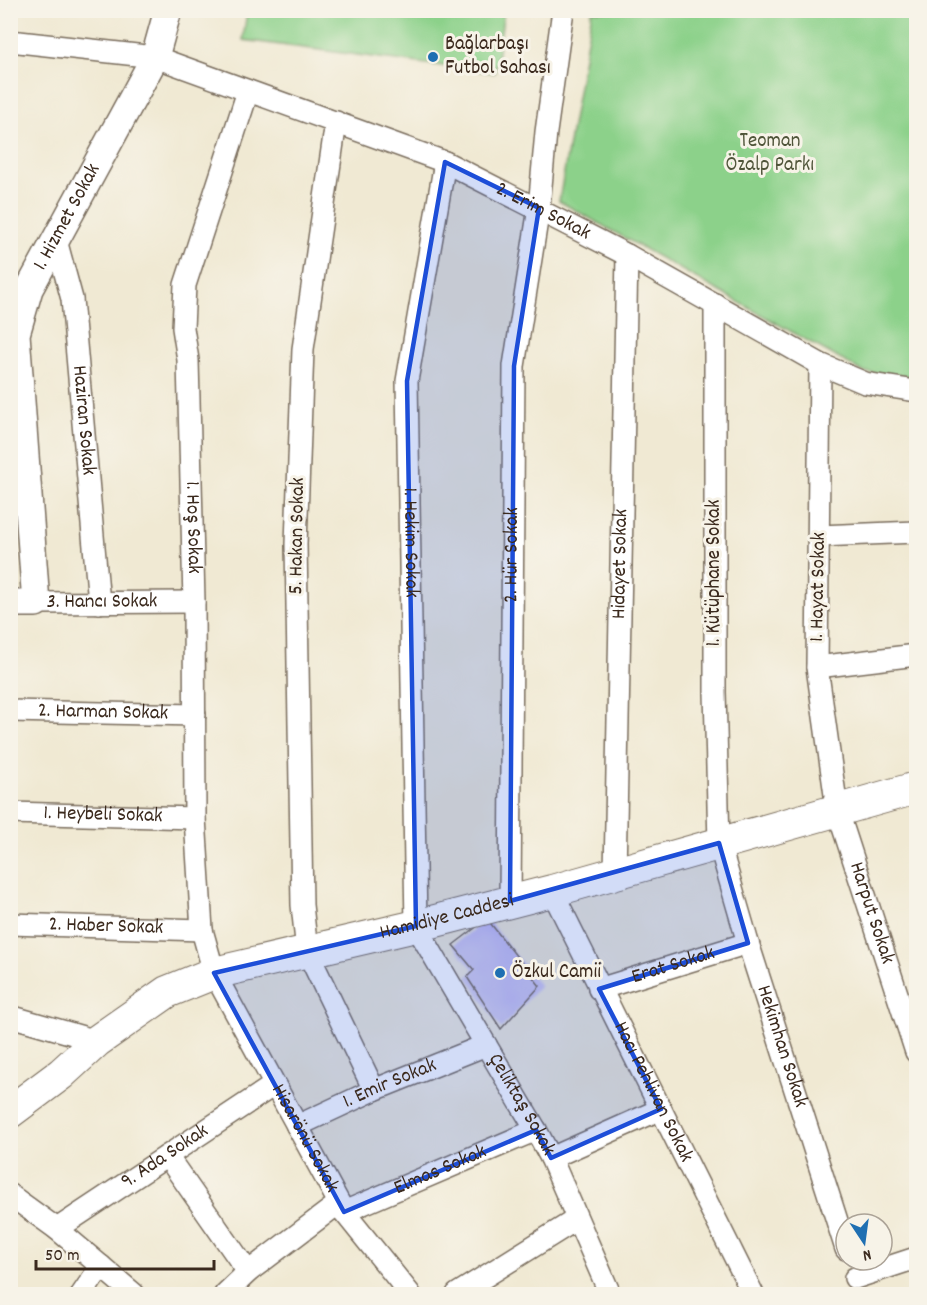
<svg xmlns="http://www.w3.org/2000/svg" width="927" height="1305" viewBox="0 0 927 1305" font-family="Dekko,sans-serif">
<rect width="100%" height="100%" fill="#f7f3e8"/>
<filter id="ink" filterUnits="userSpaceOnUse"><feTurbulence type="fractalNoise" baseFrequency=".0167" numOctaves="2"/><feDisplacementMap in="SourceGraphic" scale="12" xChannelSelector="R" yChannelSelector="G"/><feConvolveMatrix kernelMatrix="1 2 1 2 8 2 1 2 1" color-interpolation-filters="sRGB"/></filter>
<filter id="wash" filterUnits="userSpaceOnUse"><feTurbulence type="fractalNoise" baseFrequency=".008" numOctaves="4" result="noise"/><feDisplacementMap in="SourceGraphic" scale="24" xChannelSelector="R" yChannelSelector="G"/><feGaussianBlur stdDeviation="1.35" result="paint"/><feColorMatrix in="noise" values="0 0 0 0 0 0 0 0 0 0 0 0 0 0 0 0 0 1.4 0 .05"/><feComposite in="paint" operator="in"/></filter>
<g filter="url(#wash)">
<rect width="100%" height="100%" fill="#f0e9d3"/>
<path fill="#8cd18a" stroke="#647e54" stroke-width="1.5" d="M 247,11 L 247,10 L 504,11 L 495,73 L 243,40 Z
M 592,11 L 916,11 L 916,377 L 863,372 L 559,201 Z"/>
<g id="blocks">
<path fill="#c4bbef" d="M 487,919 L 540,986 L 501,1029 L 467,977 L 474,970 L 453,945 Z"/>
</g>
</g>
<g filter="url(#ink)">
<use href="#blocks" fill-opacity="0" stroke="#7a6d5d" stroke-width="1.5"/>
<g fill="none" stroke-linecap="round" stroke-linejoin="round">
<defs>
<g id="minor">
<path id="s1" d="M 10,41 L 155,57 L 445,162 L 627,255 L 820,364 L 865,383 L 916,391"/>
<path id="s2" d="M 248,91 L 185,285 L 183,328 L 188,360 L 194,602 L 195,818 L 202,930 L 214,973 L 344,1212 L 410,1294"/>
<path d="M 336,122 L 303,349 L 296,544 L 302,905 L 307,951 L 374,1090"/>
<path id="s3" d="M 445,162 L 407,381 L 416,926 L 536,1130 L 551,1158 L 610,1294"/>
<path id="s4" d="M 56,240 L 72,299 L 99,603"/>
<path id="s5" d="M 715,304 L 715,692 L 719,843 L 748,943 L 846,1249"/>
<path id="s6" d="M 820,364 L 817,667 L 837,809 L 916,1052"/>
<path d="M 819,536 L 916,532"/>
<path id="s7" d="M 36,603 L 194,602"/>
<path d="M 817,667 L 916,655"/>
<path id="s8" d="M 10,711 L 195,715"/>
<path id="s9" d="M 10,813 L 195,818"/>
<path id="s10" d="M 615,874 L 627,255"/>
<path id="s11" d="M 552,891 L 753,1294"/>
<path id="s12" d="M 510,901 L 514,366 L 539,208 L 546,132 L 563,10"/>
<path id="s13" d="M 10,924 L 202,930"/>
<path id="s14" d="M 599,989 L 748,943"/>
<path d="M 10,1016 L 97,1041"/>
<path id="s15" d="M 297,1126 L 374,1090 L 486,1045"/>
<path d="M 167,1156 L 248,1272"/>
<path d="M 551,1158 L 661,1109"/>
<path d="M 10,1195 L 57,1229 L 134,1294"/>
<path id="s16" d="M 344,1212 L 536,1130"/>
<path id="s17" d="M 57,1229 L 274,1085"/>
<path d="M 855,1278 L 916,1258"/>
<path d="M 82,1294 L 101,1266"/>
<path d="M 225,1294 L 248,1272 L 339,1203"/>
<path d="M 457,1294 L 577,1219"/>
</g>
<g id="tertiary">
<path id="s18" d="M 10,603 L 36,603 L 16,334 L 29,289 L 155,57 L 168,10"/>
</g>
<g id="secondary">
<path id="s19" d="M 10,1112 L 61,1074 L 97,1041 L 167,992 L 214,973 L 416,926 L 552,891 L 916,788"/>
</g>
</defs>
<use href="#minor" stroke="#7a6d5d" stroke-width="24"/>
<use href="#tertiary" stroke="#7a6d5d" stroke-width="30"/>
<use href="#secondary" stroke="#7a6d5d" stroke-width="34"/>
<use href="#minor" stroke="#fff" stroke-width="21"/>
<use href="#tertiary" stroke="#fff" stroke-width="27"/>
<use href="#secondary" stroke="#fff" stroke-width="32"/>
</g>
</g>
<path fill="#1d4ed8" fill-opacity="0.2" stroke="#1d4ed8" stroke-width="4.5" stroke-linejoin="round" d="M 445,162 L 539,208 L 514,366 L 510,901 L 719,843 L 748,943 L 599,989 L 661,1109 L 551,1158 L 536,1130 L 344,1212 L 214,973 L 416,926 L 407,381 Z"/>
<g fill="#1f6fb2" stroke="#f7f3e8" stroke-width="2">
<circle cx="433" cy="57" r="6"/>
<circle cx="500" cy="973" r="6"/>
</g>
<g text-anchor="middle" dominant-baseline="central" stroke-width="6" stroke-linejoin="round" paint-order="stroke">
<g font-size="21" fill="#3b2a1e" stroke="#f7f3e8" text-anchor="start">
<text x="445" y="45">Bağlarbaşı<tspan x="445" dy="24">Futbol Sahası</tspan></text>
<text x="512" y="973">Özkul Camii</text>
</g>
<g font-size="21" fill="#4f5439" stroke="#f7f3e8">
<text x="770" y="142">Teoman<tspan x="770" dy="24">Özalp Parkı</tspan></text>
</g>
<g font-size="21" fill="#3b2a1e" stroke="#f7f3e8">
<text stroke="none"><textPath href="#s1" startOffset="564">2. Erim Sokak</textPath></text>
<text stroke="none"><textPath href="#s18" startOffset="424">1. Hizmet Sokak</textPath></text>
<text stroke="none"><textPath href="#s4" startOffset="183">Haziran Sokak</textPath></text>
<text stroke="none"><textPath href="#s2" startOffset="447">1. Hoş Sokak</textPath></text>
<text transform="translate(298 536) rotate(-89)">5. Hakan Sokak</text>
<text stroke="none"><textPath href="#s3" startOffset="384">1. Hekim Sokak</textPath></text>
<text stroke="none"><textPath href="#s12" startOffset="346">2. Hür Sokak</textPath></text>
<text stroke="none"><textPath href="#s10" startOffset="310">Hidayet Sokak</textPath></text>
<text transform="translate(715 573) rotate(-90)">1. Kütüphane Sokak</text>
<text transform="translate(819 587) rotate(-89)">1. Hayat Sokak</text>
<text stroke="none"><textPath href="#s7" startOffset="66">3. Hancı Sokak</textPath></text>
<text stroke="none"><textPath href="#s8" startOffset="93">2. Harman Sokak</textPath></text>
<text stroke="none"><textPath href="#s9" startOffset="93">1. Heybeli Sokak</textPath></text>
<text stroke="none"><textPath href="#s6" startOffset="556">Harput Sokak</textPath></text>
<text stroke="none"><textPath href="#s19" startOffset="488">Hamidiye Caddesi</textPath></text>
<text stroke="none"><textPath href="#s13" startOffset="96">2. Haber Sokak</textPath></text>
<text stroke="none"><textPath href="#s14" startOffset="78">Erat Sokak</textPath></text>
<text stroke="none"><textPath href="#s5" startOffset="752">Hekimhan Sokak</textPath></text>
<text stroke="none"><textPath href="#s15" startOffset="102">1. Emir Sokak</textPath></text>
<text stroke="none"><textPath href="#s11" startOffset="225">Hacı Pehlivan Sokak</textPath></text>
<text stroke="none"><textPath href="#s3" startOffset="975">Çeliktaş Sokak</textPath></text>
<text stroke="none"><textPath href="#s2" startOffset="1083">Hisarönü Sokak</textPath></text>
<text stroke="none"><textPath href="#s17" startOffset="130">9. Ada Sokak</textPath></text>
<text stroke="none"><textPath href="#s16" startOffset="105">Elmas Sokak</textPath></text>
</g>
</g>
<rect width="927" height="1305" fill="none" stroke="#f7f3e8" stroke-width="36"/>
<g transform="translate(864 1242) rotate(167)"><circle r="28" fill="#f7f3e8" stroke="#aca397" stroke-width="1.5"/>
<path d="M0-4.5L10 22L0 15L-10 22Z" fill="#1f6fb2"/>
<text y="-9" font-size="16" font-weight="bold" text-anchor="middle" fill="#3b2a1e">N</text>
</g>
<path d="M36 1260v9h178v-9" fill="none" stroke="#3b2a1e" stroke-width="3"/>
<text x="45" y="1260" font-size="18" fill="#3b2a1e" stroke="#f7f3e8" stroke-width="4.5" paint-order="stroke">50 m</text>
</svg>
